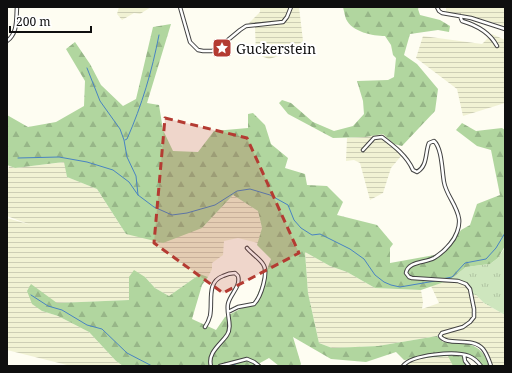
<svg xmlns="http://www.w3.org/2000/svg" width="512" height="373" viewBox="0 0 512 373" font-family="'Noto Serif',serif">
<defs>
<pattern id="farmland-rules" width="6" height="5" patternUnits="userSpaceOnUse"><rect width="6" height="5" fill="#f1f2d4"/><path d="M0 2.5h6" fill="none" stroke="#cdceb5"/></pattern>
<pattern id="grass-tufts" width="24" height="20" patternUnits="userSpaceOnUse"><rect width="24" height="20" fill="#cee6be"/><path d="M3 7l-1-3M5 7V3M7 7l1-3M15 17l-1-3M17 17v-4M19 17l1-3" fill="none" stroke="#b0c4a2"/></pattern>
<pattern id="forest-firs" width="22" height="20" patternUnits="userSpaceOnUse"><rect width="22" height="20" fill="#b1d69f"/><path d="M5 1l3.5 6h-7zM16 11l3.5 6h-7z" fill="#97b688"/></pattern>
</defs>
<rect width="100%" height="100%" fill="#fefdf2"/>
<path fill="url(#farmland-rules)" d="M 119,7 L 151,7 L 140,14 L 134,13 L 122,20 L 117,14 Z
M 260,7 L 299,7 L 303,41 L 288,53 L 269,59 L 256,54 L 255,27 L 247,25 L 260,12 Z
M 446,7 L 505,7 L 505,26 L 471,16 L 446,12 Z
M 492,34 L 505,40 L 505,103 L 463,116 L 457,89 L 416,58 L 423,36 L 482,44 Z
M 383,134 L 394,144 L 402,155 L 391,168 L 383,193 L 370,200 L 360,163 L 354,160 L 346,161 L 347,138 L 365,137 Z
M 65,162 L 67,177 L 97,189 L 126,234 L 202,228 L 233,195 L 258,211 L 262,228 L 258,243 L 238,238 L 224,241 L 223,255 L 212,263 L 212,269 L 208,277 L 200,274 L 169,296 L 155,288 L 145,277 L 129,277 L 129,300 L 57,303 L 42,311 L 58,316 L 89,332 L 116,361 L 123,366 L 71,366 L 7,350 L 7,218 L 31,225 L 7,216 L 7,177 L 9,166 L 15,168 Z
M 305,252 L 330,266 L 347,272 L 375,288 L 421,290 L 423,302 L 422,309 L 439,303 L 431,286 L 450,280 L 465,281 L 470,286 L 473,295 L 476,295 L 484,303 L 505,315 L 505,366 L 492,366 L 486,350 L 480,345 L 474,342 L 445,339 L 441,336 L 442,334 L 463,328 L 471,323 L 475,313 L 474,301 L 473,317 L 471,320 L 463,326 L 440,332 L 437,336 L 378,346 L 332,348 L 319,343 L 308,293 Z
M 449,356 L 453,366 L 404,366 L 414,360 Z"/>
<path fill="url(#grass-tufts)" d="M 504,249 L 505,249 L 505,315 L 484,303 L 476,295 L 473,295 C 470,280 463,281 450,280 L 466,267 L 490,264 L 498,258 Z"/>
<path fill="url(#forest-firs)" d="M 343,7 L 419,7 L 418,9 L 420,15 L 440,20 L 450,26 L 449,32 L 438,30 L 410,34 L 404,55 L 417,64 L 438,89 L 435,111 L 402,146 L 394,144 L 383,134 L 365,137 L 333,138 L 288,114 L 279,103 L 282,100 L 291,103 L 313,122 L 334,131 L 353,126 L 364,114 L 363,101 L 357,81 L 388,80 L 394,77 L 396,58 L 393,55 L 391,45 L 385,36 C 373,36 352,32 346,19 C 345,16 344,11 343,7 Z
M 171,24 L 147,103 L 159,105 L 163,130 L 173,151 L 198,152 L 214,131 L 248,128 L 248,114 L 253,113 L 265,125 L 271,144 L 288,158 L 285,168 L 305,174 L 307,185 L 327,186 L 343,202 L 337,215 L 377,225 L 393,244 L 390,248 L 390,263 L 440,254 L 452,244 L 461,230 L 470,225 L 477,204 L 500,195 L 491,150 L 477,146 L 456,130 L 462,123 L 476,131 L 502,128 L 505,130 L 505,246 L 498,258 L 490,264 L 466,267 L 450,280 L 421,290 L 375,288 L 347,272 L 330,266 L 305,252 L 308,293 L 319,343 L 332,348 L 378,346 L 437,336 L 443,342 C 465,343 481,341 489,366 L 484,366 L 475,359 L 463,354 L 464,361 L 467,366 L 453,366 L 448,356 L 404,360 L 396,352 L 366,362 L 331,359 L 293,337 L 301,364 L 300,366 L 279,366 L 269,358 L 260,363 L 259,366 L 123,366 L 116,361 L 89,332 L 58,316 L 42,311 L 32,304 L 27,291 L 31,284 L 57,303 L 129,300 L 129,277 L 134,270 L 145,277 L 155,288 L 169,296 L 200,274 L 208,277 L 202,285 L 192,319 L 216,330 L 225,317 L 255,301 L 271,259 L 257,245 L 262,228 L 258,211 L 233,195 L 202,228 L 163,243 L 126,234 L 97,189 L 67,177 L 64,162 L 15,168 L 7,165 L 7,115 L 28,127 L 56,122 L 84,106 L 85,81 L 66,49 L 75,42 L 90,64 L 101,85 L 123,106 L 136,99 L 153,27 Z"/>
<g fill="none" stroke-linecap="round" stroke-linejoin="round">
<path stroke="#4883c2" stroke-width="1" d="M 87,68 L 100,101 L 120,129 L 124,140 L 127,157 L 136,176 L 138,195
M 125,140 L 127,139 C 142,105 152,71 159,35
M 18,158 L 59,157 L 87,162 L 113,170 L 129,182 L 138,195 L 154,207 L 172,215 L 187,213 L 215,205 L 237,191 L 250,189 L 270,195 L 288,205 L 294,220 L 301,228 L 312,235 L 320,234 L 350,249 L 364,259 L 375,275 L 384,282 L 391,285 L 400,287 L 435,281
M 442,279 L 452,277 L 465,263 L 486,259 L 496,248 L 505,233
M 31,295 L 48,306 L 62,310 L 87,325 L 102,329 L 127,353 L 152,366
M 231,366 L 240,362"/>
<defs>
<path id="street" d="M 180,7 L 190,42 L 198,50 L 203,51 L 212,51 L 217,49 L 240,30 L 246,26 L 283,22 L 287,17 L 291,7
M 437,7 L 439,11 L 442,13 L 471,18 L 505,29
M 460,16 L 462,21 C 476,25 490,33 497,46
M 7,41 C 18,33 16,19 17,7
M 363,150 L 374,138 L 382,137 C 394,146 407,156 413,170 L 417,172 C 428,166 425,152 429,143 L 434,141 C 442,148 442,171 444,182 C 446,195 457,205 459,219 C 460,227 456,237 450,244 C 446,249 439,255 434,258 C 425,263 408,261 406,273 L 409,277 L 412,278 L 458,281 L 466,284 L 470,289 L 474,309 L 474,317 L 470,322 L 463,327 L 442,333 L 440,336 C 447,347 472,336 483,349 C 487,354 489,360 491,366
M 228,312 L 238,307 L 254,304 C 261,297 269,272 263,264 C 259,258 252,254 247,248
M 205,327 C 207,324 209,320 210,316 C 213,302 206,282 223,276 C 227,274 231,273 235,273 L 238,276 C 241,287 230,294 228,304 C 226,314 233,326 227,335 C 221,344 207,353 211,366
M 464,355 L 465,361 L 469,366
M 220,366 L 247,359 L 254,362 L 259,366
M 403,366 C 412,354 456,351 469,356 C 474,358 478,362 481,366"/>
</defs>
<use href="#street" stroke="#424242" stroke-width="4.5"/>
<use href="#street" stroke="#fff" stroke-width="2.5"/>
</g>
<path fill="#b43b32" fill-opacity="0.2" stroke="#b43b32" stroke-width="3" stroke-dasharray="8 5" stroke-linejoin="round" d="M 165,118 L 247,138 L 299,253 L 223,293 L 154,243 Z"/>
<defs>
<symbol id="sight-square" viewBox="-11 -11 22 22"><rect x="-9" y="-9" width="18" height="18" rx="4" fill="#b43b32" stroke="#fff"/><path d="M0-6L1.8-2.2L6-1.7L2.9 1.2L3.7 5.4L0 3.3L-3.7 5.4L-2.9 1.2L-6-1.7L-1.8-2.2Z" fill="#fff"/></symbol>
</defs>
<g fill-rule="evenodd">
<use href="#sight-square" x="211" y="37" width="22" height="22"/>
</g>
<g text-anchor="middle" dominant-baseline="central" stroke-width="4" stroke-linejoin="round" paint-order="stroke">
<g font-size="14" fill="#0f0f0f" stroke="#fff" text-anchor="start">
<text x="236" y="48">Guckerstein</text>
</g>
</g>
<rect width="512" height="373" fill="none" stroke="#0f0f0f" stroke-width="16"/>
<path d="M10 26v6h81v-6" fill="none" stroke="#0f0f0f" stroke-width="2"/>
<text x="16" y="26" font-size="12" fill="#0f0f0f" stroke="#ffffff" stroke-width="3" paint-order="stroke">200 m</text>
</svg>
